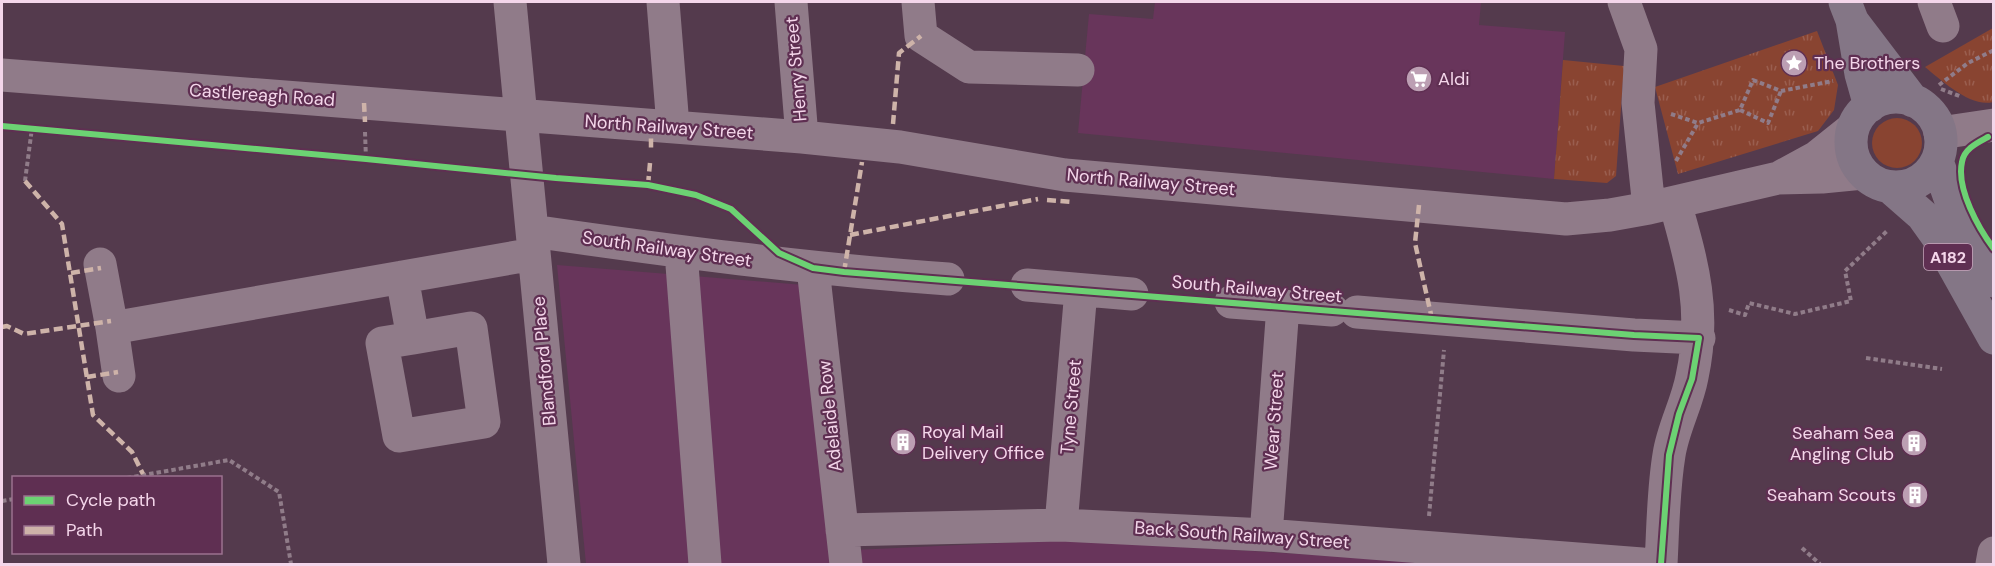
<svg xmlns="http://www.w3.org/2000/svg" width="1995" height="566" viewBox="0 0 1995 566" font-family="'DM Sans',sans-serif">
<defs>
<pattern id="grass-tufts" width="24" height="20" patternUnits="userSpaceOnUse" patternTransform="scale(1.5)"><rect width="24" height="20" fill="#894431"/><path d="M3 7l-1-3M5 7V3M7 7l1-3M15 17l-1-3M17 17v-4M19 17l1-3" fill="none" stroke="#9a5e4f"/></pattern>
</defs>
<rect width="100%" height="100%" fill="#543a4d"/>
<path fill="#68355b" d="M 1155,2 L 1481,2 L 1479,25 L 1565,32 L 1554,179 L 1078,133 L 1089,14 L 1153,19 Z
M 557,265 L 804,285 L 833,551 L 1065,540 L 1468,564 L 586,564 Z"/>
<path fill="url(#grass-tufts)" d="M 1993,28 L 1993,102 C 1971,108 1941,80 1925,67 Z
M 1817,31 L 1838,85 L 1834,110 L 1818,131 L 1678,174 L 1655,87 Z
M 1563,60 L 1624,66 L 1616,176 L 1607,183 L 1554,179 Z"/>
<path fill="#894431" d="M1872 143a25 25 0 1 1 50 0a25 25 0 1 1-50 0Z"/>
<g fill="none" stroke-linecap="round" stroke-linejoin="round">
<path stroke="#907c89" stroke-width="4" stroke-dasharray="4.5 3" stroke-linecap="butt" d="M 1939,85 L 1968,63 L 1994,50
M 1941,89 L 1962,97
M 1740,110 L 1768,123 L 1781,91
M 1671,114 L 1698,123 L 1740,110 L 1753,80 L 1781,91 L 1833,81
M 365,132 L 366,159
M 1676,161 L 1698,123
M 25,181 L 32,128
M 1729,310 L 1745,315 L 1749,303 L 1795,314 L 1851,301 L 1845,271 L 1887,231
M 1866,358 L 1942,369
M 127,478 L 229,460 L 279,492 L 291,564
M 2,501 L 14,499
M 1429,516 L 1444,350
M 1802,548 L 1820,564"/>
<path stroke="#907b89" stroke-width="33" d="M 510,2 L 564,564
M 663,2 L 673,126
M 791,2 L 802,137
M 918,2 L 921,36 L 969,67 L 1078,70
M 1624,2 L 1641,49 L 1638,103 L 1649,208
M 1934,2 L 1943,26
M 2,75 L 802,137 L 900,147 L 1065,175 L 1566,219 L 1610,215 L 1649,208 L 1778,178 L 1822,177 L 1863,173
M 1940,133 L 1994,125
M 1782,176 L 1817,157 L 1852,129
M 532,231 C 671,251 808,269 948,279
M 681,252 L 705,564
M 100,264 L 112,328 L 119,376
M 813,268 L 846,564
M 402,277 L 413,338 L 471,328 L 484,422 L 399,436 L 382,343 L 413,338
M 1027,285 L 1132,294
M 1231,302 L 1332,310
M 1357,312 L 1634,335 L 1699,338
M 112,328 L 534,254
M 1061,525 L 1081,290
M 842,530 L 1061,525 L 1266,535 L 1642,564
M 1266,535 L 1283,306
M 1661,564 C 1663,529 1663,491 1669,455 C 1673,428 1687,404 1692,377 C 1706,312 1693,265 1675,203
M 1992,564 L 1994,553"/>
<path stroke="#847686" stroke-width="33" d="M 1845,2 L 1852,20 L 1861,74 L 1870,106
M 1853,22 L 1913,101
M1851 142a45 45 0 1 1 90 0a45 45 0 1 1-90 0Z
M 1937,161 L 1951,201 L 1994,281
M 1890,187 L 1922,215 L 1937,236 L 1994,338"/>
<path stroke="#ceb3a9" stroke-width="4.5" stroke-dasharray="9 4.5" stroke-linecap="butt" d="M 364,103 L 365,122
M 893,124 L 899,53 L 921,36
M 651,125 L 651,151
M 25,181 L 62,224 L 93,415 L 132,452 L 143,474
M 648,185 L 650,163
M 1047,200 L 1073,202
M 1419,205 L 1415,243 L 1432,319
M 850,235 L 1038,199
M 844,272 L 862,162
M 71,273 L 101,268
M 2,327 L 7,326 L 24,334 L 111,321
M 87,377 L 118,372"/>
<defs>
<path id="cycleway" d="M 2,126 L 366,159 L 556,178 L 648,185 L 696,195 L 731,209 L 779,253 L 813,268 L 844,272 L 1634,335 L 1699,338 L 1692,379 L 1679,414 L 1669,455 L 1661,564
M 1988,137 C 1977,143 1964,149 1962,162 C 1956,189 1979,229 1994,249"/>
</defs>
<use href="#cycleway" stroke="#5f2f52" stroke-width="10"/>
<use href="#cycleway" stroke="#6cd273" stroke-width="6"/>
</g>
<defs>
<symbol id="sight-disc" viewBox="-11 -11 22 22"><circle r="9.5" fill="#bc9fb3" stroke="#5f2f52"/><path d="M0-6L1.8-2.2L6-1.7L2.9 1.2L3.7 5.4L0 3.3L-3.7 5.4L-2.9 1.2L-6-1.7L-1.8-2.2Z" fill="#fff"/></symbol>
<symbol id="supermarket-disc" viewBox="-11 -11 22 22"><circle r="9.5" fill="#bc9fb3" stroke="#5f2f52"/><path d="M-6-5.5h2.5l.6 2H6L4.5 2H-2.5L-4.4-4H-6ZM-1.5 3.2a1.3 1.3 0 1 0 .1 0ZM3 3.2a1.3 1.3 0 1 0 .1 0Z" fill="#fff"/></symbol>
<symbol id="building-disc" viewBox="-11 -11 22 22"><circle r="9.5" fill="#bc9fb3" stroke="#5f2f52"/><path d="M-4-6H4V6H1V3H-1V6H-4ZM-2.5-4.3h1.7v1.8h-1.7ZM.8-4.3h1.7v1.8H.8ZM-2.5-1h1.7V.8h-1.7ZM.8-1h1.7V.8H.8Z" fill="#fff"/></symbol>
</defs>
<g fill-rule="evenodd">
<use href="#sight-disc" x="1779" y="48" width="30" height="30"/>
<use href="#supermarket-disc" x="1404" y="64" width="30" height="30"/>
<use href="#building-disc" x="888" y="427" width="30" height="30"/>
<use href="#building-disc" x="1899" y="428" width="30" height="30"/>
<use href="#building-disc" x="1900" y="480" width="30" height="30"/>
</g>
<g text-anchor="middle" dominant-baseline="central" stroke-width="4.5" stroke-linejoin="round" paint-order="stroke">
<rect fill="#5f2f52" stroke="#c7a4bc" stroke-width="1.5" x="1924" y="244" width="48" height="26" rx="4.5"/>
<g font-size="16" font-weight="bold" fill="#f4d6ea">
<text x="1948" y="257">A182</text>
</g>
<g font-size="18" fill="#f4d6ea" stroke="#5f2f52" text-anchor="start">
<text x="1814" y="63">The Brothers</text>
<text x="1438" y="79">Aldi</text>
<text x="922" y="432">Royal Mail<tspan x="922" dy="21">Delivery Office</tspan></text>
<text x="1894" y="433" text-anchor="end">Seaham Sea<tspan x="1894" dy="21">Angling Club</tspan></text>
<text x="1896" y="495" text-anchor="end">Seaham Scouts</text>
</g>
<g font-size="18" fill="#f4d6ea" stroke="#5f2f52">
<text transform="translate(796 69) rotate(-95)">Henry Street</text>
<text transform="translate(262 95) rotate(4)">Castlereagh Road</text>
<text transform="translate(669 127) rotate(4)">North Railway Street</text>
<text transform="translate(1151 182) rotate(5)">North Railway Street</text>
<text transform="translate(667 249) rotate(8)">South Railway Street</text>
<text transform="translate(1257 289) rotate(5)">South Railway Street</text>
<text transform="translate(544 361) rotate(-95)">Blandford Place</text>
<text transform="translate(1071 407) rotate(-85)">Tyne Street</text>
<text transform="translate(830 416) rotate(-96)">Adelaide Row</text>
<text transform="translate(1274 421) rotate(-86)">Wear Street</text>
<text transform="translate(1242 535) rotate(4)">Back South Railway Street</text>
</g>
</g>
<rect width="1995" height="566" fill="none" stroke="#f4d6ea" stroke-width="6"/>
<rect x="12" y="476" width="210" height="78" fill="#5f2f52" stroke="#9b728f" stroke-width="1.5"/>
<rect x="24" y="496" width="30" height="9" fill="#6cd273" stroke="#9b728f" stroke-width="1.5"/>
<text x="66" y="506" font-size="18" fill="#f4d6ea">Cycle path</text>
<rect x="24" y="526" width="30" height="9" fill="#ceb3a9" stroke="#9b728f" stroke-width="1.5"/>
<text x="66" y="536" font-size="18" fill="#f4d6ea">Path</text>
</svg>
